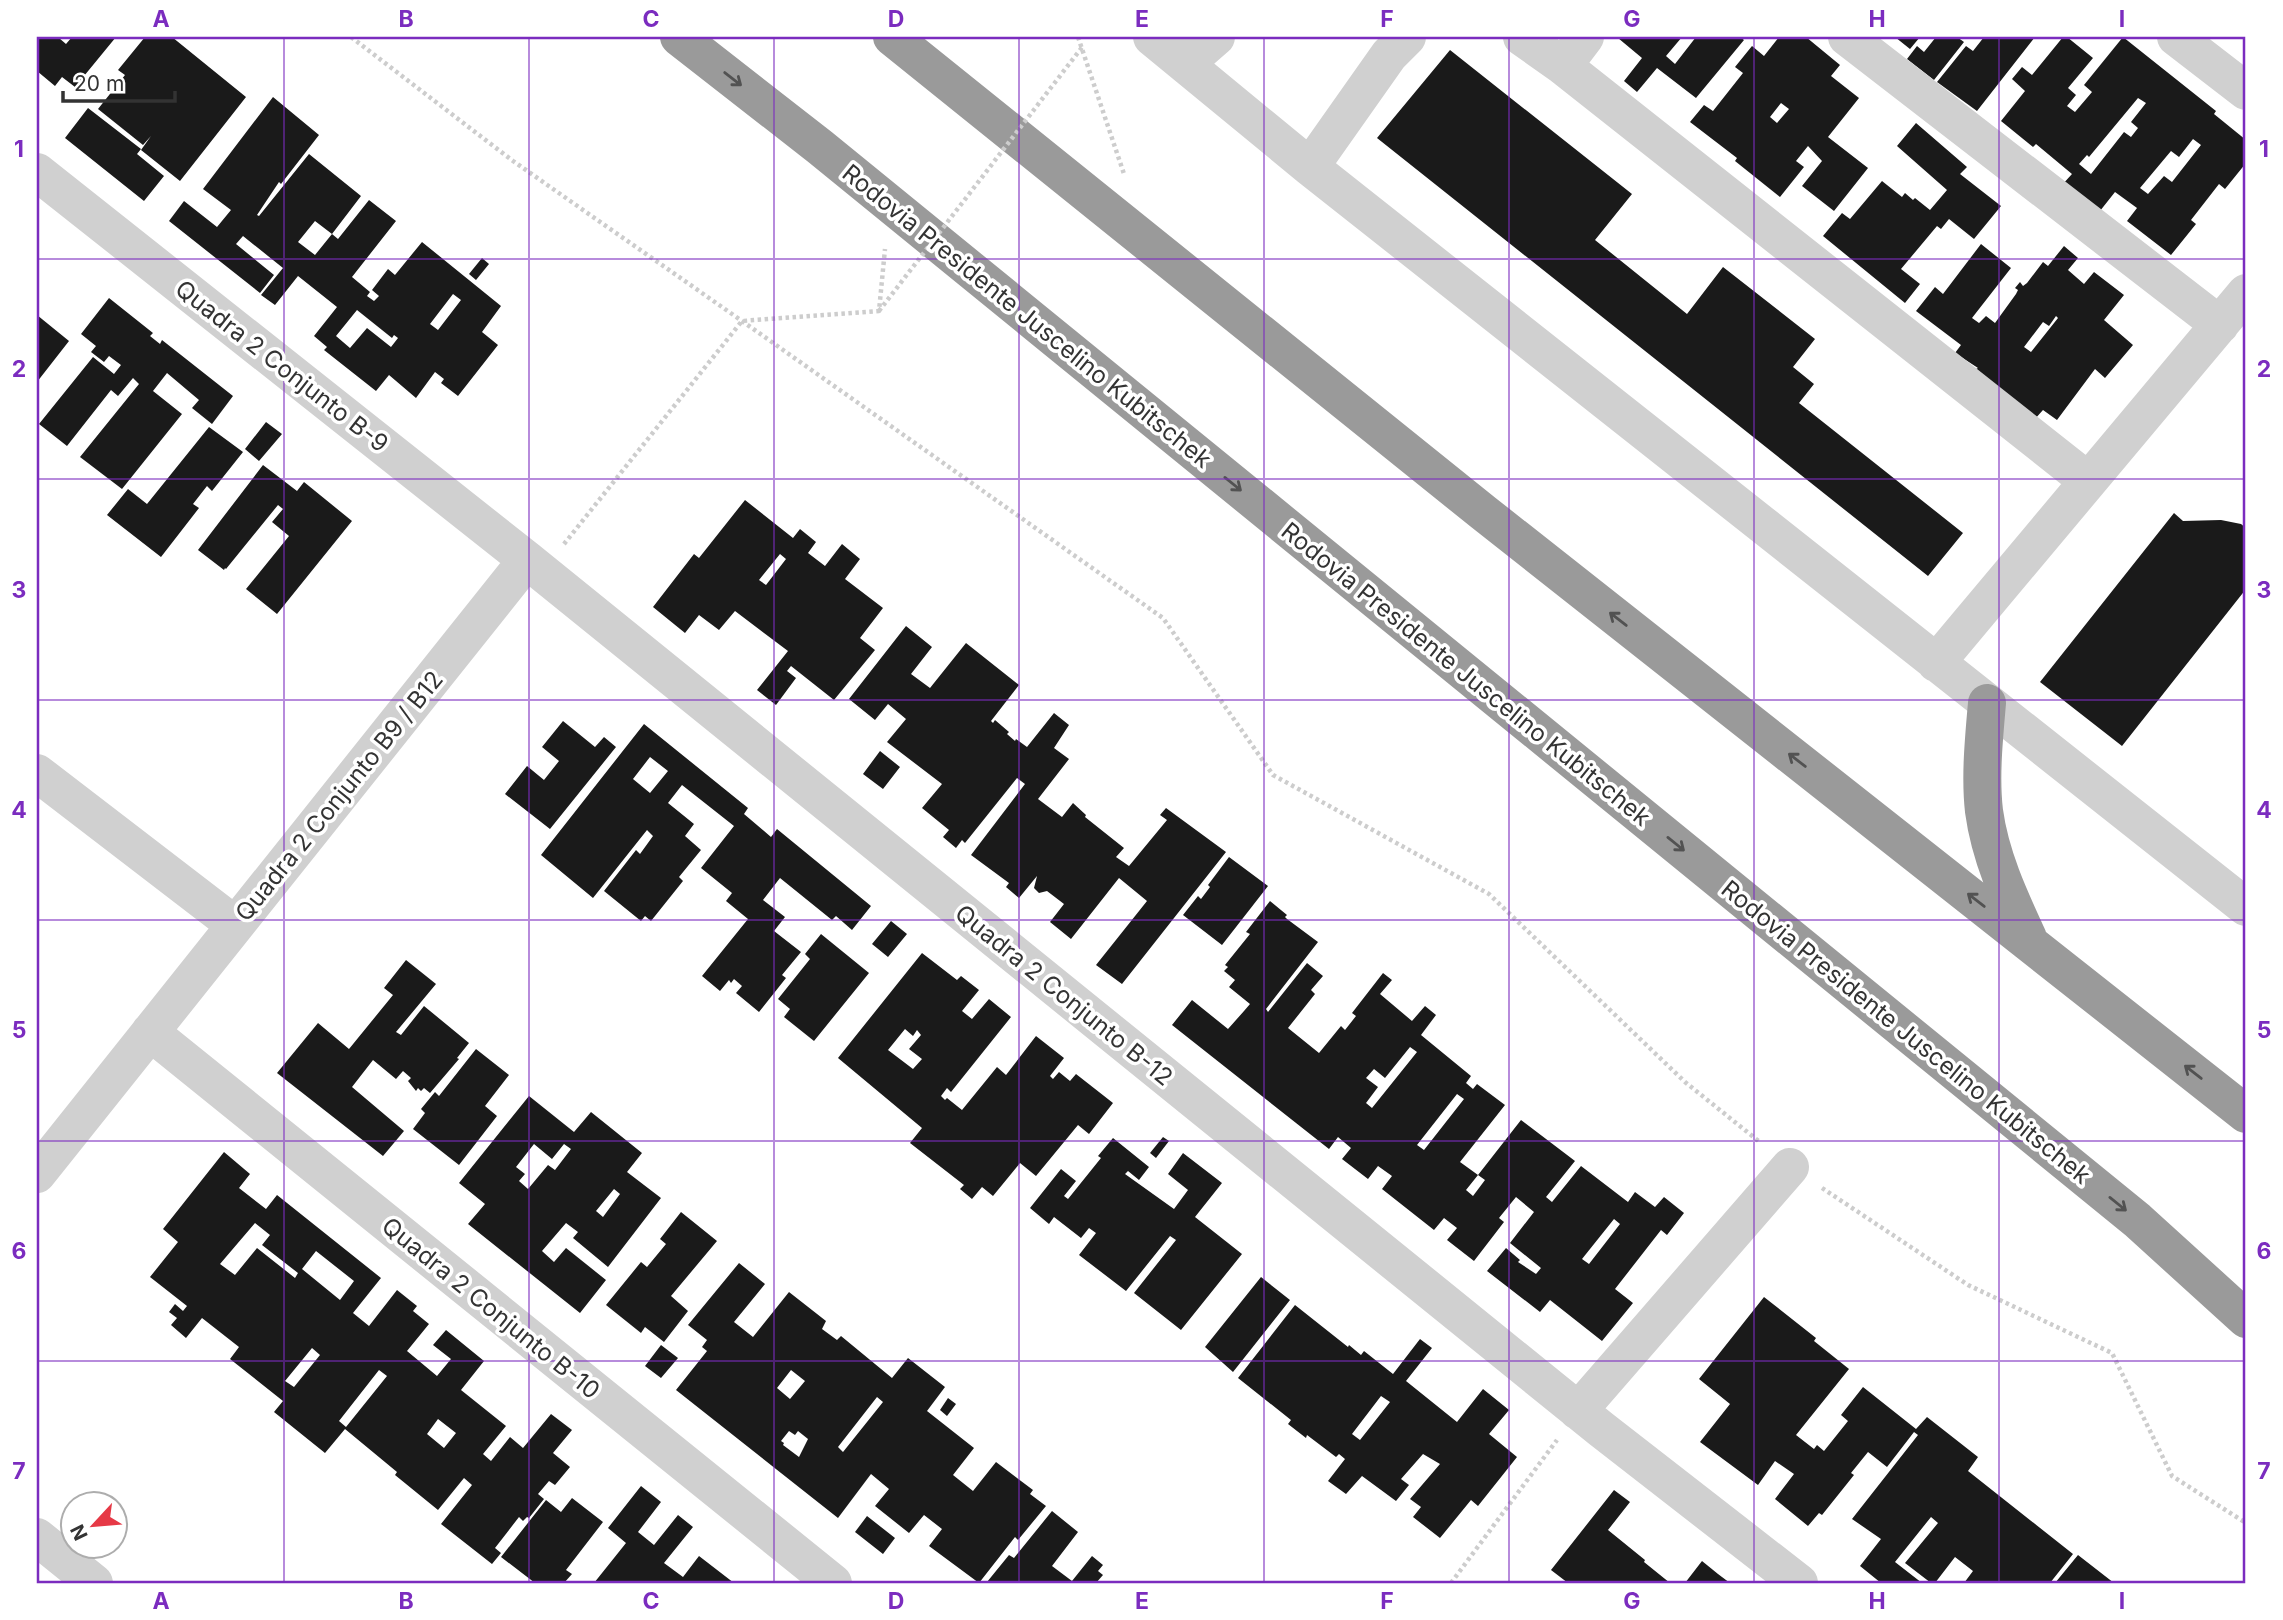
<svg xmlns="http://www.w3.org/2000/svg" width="2283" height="1620" viewBox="0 0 2283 1620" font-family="Inter,sans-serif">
<rect width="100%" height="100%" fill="#fff"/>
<path fill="#1a1a1a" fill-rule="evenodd" d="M 37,37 L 61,37 L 59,38 L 66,44 L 72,37 L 116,37 L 75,87 L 62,77 L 55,86 L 37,71 Z
M 145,37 L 172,37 L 246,97 L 180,181 L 141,150 L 151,136 L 143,145 L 98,109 L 125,75 L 118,70 Z
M 1619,37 L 1682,37 L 1666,56 L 1675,64 L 1696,37 L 1740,37 L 1744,40 L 1696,98 L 1657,68 L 1637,92 L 1624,81 L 1642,58 L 1618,38 Z
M 1779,37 L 1806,37 L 1840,65 L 1831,76 L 1859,98 L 1828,137 L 1868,168 L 1834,211 L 1802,186 L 1822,161 L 1808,146 L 1796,161 L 1804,167 L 1780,197 L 1735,161 L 1737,158 L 1690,122 L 1704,105 L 1713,111 L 1743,73 L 1735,67 L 1752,46 L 1764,56 ZM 1781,103 L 1789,109 L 1777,123 L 1770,117 Z
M 1895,37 L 1920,37 L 1910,49 Z
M 1936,37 L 1957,37 L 1964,42 L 1934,80 L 1907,59 L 1917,46 L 1924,52 Z
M 1984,37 L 2035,37 L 1977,111 L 1937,82 L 1966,46 L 1973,51 Z
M 2063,37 L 2067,37 L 2093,58 L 2068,88 L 2076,95 L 2067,106 L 2075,112 L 2092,92 L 2084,85 L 2123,37 L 2216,111 L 2214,114 L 2246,140 L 2246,163 L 2225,189 L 2219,184 L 2191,220 L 2196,224 L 2171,255 L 2127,221 L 2137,208 L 2115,192 L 2096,216 L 2061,186 L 2072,174 L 2036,144 L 2033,147 L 2001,121 L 2025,91 L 2012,79 L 2022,67 L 2032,75 ZM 2138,98 L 2146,103 L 2131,122 L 2138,128 L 2131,137 L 2124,132 L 2091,174 L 2079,164 L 2087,155 L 2089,157 ZM 2193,139 L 2201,145 L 2172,182 L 2164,176 L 2148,194 L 2140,188 L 2171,151 L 2179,157 Z
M 1450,50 L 1632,194 L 1595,240 L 1687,314 L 1723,267 L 1815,339 L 1793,367 L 1814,384 L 1799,403 L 1963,533 L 1928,576 L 1377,138 Z
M 273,97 L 319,135 L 281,184 L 279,182 L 257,215 L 259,216 L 309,154 L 361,196 L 332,234 L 315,221 L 298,242 L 315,255 L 332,234 L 338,239 L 369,200 L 396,221 L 352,277 L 370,292 L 367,296 L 374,301 L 379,296 L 372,290 L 388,269 L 395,275 L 422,242 L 501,306 L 482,332 L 498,345 L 458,396 L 441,383 L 444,379 L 435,372 L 416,398 L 389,375 L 376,391 L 324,350 L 327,347 L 314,336 L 337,307 L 298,276 L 275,305 L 261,295 L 283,268 L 243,236 L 236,244 L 274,275 L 260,293 L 169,221 L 184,201 L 217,227 L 231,210 L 203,189 ZM 453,294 L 461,300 L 438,330 L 430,324 ZM 357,310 L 392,338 L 394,335 L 398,338 L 391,347 L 367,328 L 350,348 L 336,336 Z
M 88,108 L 141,149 L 137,154 L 164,176 L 144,201 L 65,138 Z
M 1916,123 L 1967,167 L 1960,174 L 2001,206 L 1974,239 L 1949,219 L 1941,229 L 1937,226 L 1901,269 L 1920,284 L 1905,303 L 1823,236 L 1842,213 L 1850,219 L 1882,181 L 1902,197 L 1905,193 L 1913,200 L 1915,198 L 1930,210 L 1947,190 L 1897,146 Z
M 1981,244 L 2011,268 L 1972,318 L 1979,323 L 1986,316 L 1995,323 L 2016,294 L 2018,290 L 2015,288 L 2020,282 L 2023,286 L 2027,283 L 2043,262 L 2048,266 L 2064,246 L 2078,258 L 2068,270 L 2084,284 L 2094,272 L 2124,295 L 2104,320 L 2133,345 L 2105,378 L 2095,369 L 2057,420 L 2043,410 L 2034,420 L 1976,369 L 1978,368 L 1955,353 L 1961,345 L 1916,311 L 1935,287 L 1943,294 ZM 2056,316 L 2058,318 L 2031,352 L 2024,347 L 2043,322 L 2049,326 Z
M 482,258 L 489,264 L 476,280 L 469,274 Z
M 109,298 L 153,333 L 150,336 L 160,344 L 162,340 L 233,396 L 212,424 L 192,408 L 199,400 L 167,373 L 153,391 L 182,414 L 122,489 L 80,457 L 139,384 L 133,378 L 118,396 L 111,390 L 67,446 L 39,424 L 93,357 L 114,374 L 121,365 L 109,356 L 104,362 L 91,352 L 96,346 L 81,334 Z
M 37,315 L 69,341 L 37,382 Z
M 266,422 L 282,434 L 259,461 L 245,449 Z
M 209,427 L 243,452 L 212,491 L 207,486 L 193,504 L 199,508 L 161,557 L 107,515 L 128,489 L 147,504 Z
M 263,465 L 297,491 L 304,482 L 352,521 L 277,614 L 246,589 L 289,536 L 272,522 L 283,509 L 278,505 L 226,569 L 225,568 L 224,570 L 198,550 Z
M 745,500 L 793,538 L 800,529 L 816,542 L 808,553 L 825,566 L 842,544 L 860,559 L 845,579 L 883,608 L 860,638 L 875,650 L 834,700 L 791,666 L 787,671 L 796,678 L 776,705 L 757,690 L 788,651 L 735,611 L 719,630 L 699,615 L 685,633 L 653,607 L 694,554 L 699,558 ZM 780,554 L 786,559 L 766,585 L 759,580 Z
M 2174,513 L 2183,521 L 2221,520 L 2241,524 L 2246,528 L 2246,589 L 2122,746 L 2040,682 Z
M 906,626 L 932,647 L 911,674 L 930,688 L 966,643 L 1019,685 L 991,721 L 993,723 L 995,720 L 1009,732 L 1007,734 L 1015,741 L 1016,739 L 1027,747 L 1054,713 L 1069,725 L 1054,748 L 1069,759 L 1038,799 L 1062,817 L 1073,803 L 1086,815 L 1085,817 L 1124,848 L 1116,857 L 1129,866 L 1167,820 L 1160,815 L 1166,808 L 1226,852 L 1122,984 L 1096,965 L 1147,901 L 1119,878 L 1071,939 L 1050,922 L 1064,904 L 1047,891 L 1039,893 L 1034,888 L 1037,876 L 1019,898 L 1006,887 L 1009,883 L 971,855 L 1025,784 L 1017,778 L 965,843 L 962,840 L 956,848 L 943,837 L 949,830 L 922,808 L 942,784 L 887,742 L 906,719 L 888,704 L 875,720 L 849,699 Z
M 563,721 L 595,747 L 604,737 L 616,747 L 550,829 L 505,794 L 527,766 L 544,780 L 559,761 L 542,747 Z
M 644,724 L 748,808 L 744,814 L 771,837 L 777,829 L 871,906 L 852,930 L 836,916 L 832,920 L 780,878 L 763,900 L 785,917 L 774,931 L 801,952 L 782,975 L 786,978 L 759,1012 L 736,993 L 742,986 L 734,979 L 731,983 L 729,980 L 720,991 L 702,976 L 748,919 L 726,901 L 732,893 L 701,868 L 734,826 L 682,785 L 668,803 L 694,824 L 685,836 L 701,850 L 679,877 L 683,881 L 651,921 L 645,916 L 641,921 L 604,891 L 636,850 L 640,854 L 653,836 L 647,830 L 593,898 L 541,855 ZM 650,757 L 668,771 L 650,793 L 633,779 Z
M 880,751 L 900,767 L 883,789 L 863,774 Z
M 1229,857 L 1268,886 L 1222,945 L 1183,915 L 1198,896 L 1201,899 L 1210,887 L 1208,885 Z
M 1270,901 L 1287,915 L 1285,917 L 1287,919 L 1318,942 L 1266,1009 L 1268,1012 L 1307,963 L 1323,976 L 1311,990 L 1315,994 L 1288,1028 L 1319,1053 L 1341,1026 L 1345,1030 L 1356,1016 L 1352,1013 L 1383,973 L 1392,980 L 1380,994 L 1412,1021 L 1425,1006 L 1436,1015 L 1421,1035 L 1471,1076 L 1466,1083 L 1473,1089 L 1477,1084 L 1505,1105 L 1460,1162 L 1478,1175 L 1466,1190 L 1473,1196 L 1485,1180 L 1478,1175 L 1521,1120 L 1575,1161 L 1546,1197 L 1552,1202 L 1581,1166 L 1628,1202 L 1635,1192 L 1655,1207 L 1664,1197 L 1684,1213 L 1667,1235 L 1661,1230 L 1615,1289 L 1633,1303 L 1602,1341 L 1550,1300 L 1540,1312 L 1487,1271 L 1506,1248 L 1520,1260 L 1518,1262 L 1536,1274 L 1541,1268 L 1510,1243 L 1534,1212 L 1516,1197 L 1499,1218 L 1504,1222 L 1474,1261 L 1447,1240 L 1457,1228 L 1444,1218 L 1434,1230 L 1382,1189 L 1392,1176 L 1378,1166 L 1368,1179 L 1342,1159 L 1351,1148 L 1338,1137 L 1329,1149 L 1172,1025 L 1192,1000 L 1228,1029 L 1244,1011 L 1250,1004 L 1229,987 L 1235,980 L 1224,971 L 1228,967 L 1225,965 L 1250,934 L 1246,932 ZM 1410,1047 L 1417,1052 L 1372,1108 L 1366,1103 L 1378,1087 L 1366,1078 L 1374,1069 L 1385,1078 ZM 1457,1094 L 1464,1099 L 1424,1150 L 1417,1145 ZM 1614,1219 L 1620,1224 L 1589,1264 L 1582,1259 Z
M 891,921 L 907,934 L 888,957 L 872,944 Z
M 821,934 L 869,973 L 814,1041 L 784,1017 L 790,1009 L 778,999 L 810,959 L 805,954 Z
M 922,953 L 957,980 L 961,976 L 979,990 L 962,1011 L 972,1019 L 989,999 L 1011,1017 L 951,1092 L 947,1088 L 941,1096 L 945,1100 L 947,1098 L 962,1110 L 997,1067 L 1006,1075 L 1036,1036 L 1064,1058 L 1050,1076 L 1053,1079 L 1059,1072 L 1070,1081 L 1076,1074 L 1113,1103 L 1089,1134 L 1078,1125 L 1036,1176 L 1020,1163 L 993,1196 L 982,1187 L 972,1199 L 960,1189 L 964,1185 L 910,1143 L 922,1128 L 838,1058 ZM 905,1029 L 913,1036 L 917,1030 L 921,1035 L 909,1049 L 922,1059 L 913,1069 L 888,1050 Z
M 406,960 L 436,984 L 396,1032 L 401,1035 L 424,1006 L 469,1043 L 457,1058 L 459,1059 L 430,1093 L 424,1088 L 421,1091 L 418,1088 L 416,1091 L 408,1081 L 411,1078 L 403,1071 L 396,1079 L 373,1060 L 352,1087 L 404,1131 L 383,1156 L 277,1073 L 318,1023 L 349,1049 L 393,995 L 384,988 Z
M 476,1049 L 509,1075 L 485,1106 L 497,1116 L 459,1165 L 413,1129 L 425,1113 L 421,1109 L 435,1092 L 439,1096 Z
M 529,1096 L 574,1132 L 591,1112 L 642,1153 L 627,1172 L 661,1198 L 608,1267 L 573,1238 L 578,1232 L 566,1223 L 542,1251 L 554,1262 L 566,1248 L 606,1280 L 580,1313 L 468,1224 L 485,1204 L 459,1183 ZM 534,1144 L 552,1159 L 564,1144 L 571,1149 L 555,1170 L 548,1165 L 528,1189 L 519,1181 L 525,1174 L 516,1167 ZM 614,1189 L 620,1194 L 603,1217 L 596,1211 Z
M 1163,1137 L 1169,1141 L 1156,1158 L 1150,1153 Z
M 1113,1138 L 1149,1167 L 1139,1180 L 1128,1171 L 1125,1174 L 1174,1209 L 1188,1190 L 1168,1174 L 1183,1153 L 1222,1183 L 1195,1217 L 1242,1254 L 1181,1330 L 1134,1293 L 1176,1240 L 1170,1236 L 1126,1291 L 1079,1255 L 1096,1233 L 1089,1228 L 1081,1238 L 1054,1217 L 1049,1224 L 1030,1208 L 1061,1169 L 1076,1181 L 1064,1196 L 1068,1199 L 1101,1158 L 1098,1156 Z
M 224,1152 L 250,1174 L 239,1188 L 266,1209 L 277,1195 L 381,1278 L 353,1313 L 369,1326 L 397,1290 L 417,1306 L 413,1311 L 429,1324 L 407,1351 L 437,1376 L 451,1359 L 433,1345 L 446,1330 L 484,1361 L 461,1390 L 506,1426 L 483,1454 L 491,1461 L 510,1437 L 523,1448 L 551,1414 L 572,1430 L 553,1453 L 570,1467 L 555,1485 L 549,1481 L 538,1494 L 544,1499 L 529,1518 L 527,1517 L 523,1521 L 519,1517 L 495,1548 L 501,1553 L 492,1564 L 441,1524 L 472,1485 L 464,1478 L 438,1510 L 395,1475 L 397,1472 L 345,1429 L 325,1453 L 274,1412 L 283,1401 L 230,1359 L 239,1347 L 202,1318 L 186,1338 L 171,1325 L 177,1318 L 169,1312 L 175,1304 L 183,1311 L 187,1306 L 150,1277 L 178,1242 L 163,1229 ZM 255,1223 L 270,1235 L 262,1245 L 298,1273 L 295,1278 L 257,1248 L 235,1275 L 220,1264 ZM 316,1251 L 354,1281 L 340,1300 L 302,1269 ZM 312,1348 L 320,1355 L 294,1387 L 285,1381 ZM 379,1370 L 387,1376 L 346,1427 L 339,1421 ZM 438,1419 L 456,1433 L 444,1448 L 427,1434 Z
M 681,1212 L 717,1241 L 671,1296 L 688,1311 L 664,1342 L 645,1327 L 641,1333 L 606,1305 L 641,1262 L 647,1267 L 666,1244 L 660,1239 Z
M 739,1263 L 765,1284 L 734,1322 L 753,1337 L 789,1292 L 826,1321 L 822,1329 L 837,1340 L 841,1336 L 892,1378 L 908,1358 L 945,1387 L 927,1411 L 974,1448 L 953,1475 L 973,1491 L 996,1462 L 1033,1490 L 1030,1494 L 1046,1506 L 1018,1540 L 1015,1537 L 979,1583 L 929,1546 L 942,1529 L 924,1515 L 909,1533 L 875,1506 L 889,1489 L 871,1474 L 838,1518 L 676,1390 L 707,1351 L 702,1347 L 707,1340 L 688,1325 ZM 791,1370 L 805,1381 L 790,1399 L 777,1388 ZM 877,1397 L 883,1402 L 843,1452 L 838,1447 ZM 789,1431 L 795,1435 L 798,1431 L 808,1439 L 799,1457 L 783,1445 L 784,1443 L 781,1441 Z
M 1261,1277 L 1290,1300 L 1233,1372 L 1205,1347 Z
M 1764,1297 L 1816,1338 L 1814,1341 L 1849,1369 L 1796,1435 L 1814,1449 L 1817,1445 L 1824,1451 L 1848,1421 L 1841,1415 L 1863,1387 L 1916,1429 L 1927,1417 L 1978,1457 L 1968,1471 L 2073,1554 L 2050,1583 L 1964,1583 L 1973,1571 L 1955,1557 L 1935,1583 L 1931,1583 L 1905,1563 L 1938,1523 L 1931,1517 L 1895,1562 L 1922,1583 L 1881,1583 L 1860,1566 L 1881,1539 L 1852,1519 L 1918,1435 L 1914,1432 L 1887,1467 L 1868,1452 L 1851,1473 L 1854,1475 L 1822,1515 L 1819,1513 L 1808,1526 L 1775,1499 L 1794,1474 L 1775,1461 L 1758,1485 L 1700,1442 L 1730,1404 L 1699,1379 Z
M 1295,1305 L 1348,1347 L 1349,1345 L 1361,1355 L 1364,1351 L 1393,1374 L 1420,1339 L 1432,1348 L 1406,1381 L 1457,1422 L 1483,1389 L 1509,1410 L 1489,1434 L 1517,1457 L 1478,1506 L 1471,1500 L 1440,1538 L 1413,1517 L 1421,1507 L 1410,1499 L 1440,1464 L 1423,1454 L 1401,1479 L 1409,1485 L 1396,1501 L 1362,1476 L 1346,1494 L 1328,1481 L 1345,1459 L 1339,1454 L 1336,1457 L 1307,1435 L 1306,1438 L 1288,1424 L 1291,1420 L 1238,1378 ZM 1381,1396 L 1390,1402 L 1360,1440 L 1352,1434 Z
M 661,1345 L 678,1358 L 661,1378 L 645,1366 Z
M 948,1398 L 956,1404 L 947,1416 L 940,1410 Z
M 641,1486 L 661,1502 L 638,1532 L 654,1545 L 678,1515 L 693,1527 L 664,1563 L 683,1577 L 699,1556 L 734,1583 L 594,1583 L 626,1543 L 608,1528 Z
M 1614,1490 L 1630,1502 L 1608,1530 L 1645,1560 L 1644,1562 L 1670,1583 L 1568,1583 L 1551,1570 Z
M 572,1498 L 603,1522 L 566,1570 L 572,1574 L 564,1583 L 535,1583 L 501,1557 L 546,1500 L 561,1512 Z
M 1052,1511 L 1078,1532 L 1052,1566 L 1072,1581 L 1092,1556 L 1103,1565 L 1098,1571 L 1103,1575 L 1096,1583 L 987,1582 L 1009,1555 L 1014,1558 Z
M 867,1516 L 895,1538 L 883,1554 L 855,1532 Z
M 2078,1555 L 2114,1583 L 2055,1583 Z
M 1702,1561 L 1718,1574 L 1730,1583 L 1685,1583 Z"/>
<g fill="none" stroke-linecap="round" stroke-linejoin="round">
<path stroke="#cdcdcd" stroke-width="4.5" stroke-dasharray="3.5 3.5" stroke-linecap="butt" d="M 351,37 L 513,161 L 742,321 L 1163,618 L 1273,775 L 1489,894 L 1685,1082 L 1761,1143
M 1078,37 L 1124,174
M 564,544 L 742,321 L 879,311 L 885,249
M 1822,1188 L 1968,1285 L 2112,1353 L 2172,1476 L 2246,1523
M 1451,1583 L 1557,1440"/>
<path stroke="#d0d0d0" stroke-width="38" d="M 1152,37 L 1310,167 L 2246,907
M 1522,37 L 1563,66 L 2088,481
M 1847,37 L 2220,325
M 2176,37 L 2246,91
M 1185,64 L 1216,37
M 1563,66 L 1585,37
M 1310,167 L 1389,55 L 1407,37
M 37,172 L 527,560 L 1601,1429 L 1799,1583
M 1936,663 L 2246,293
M 37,773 L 235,925
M 150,1032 L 833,1583
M 37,1174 L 527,560
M 1578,1411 L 1790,1167
M 37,1537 L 94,1583"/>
<path stroke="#9a9a9a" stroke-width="38" d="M 679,37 L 820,147 L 2137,1220 L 2246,1319
M 892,37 L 1484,513 L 2246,1114
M 1987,703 C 1984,738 1980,776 1984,811 C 1990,856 2009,897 2028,938"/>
<path stroke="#cdcdcd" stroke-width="4.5" stroke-dasharray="3.5 3.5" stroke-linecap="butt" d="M 879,311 L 1083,46"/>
</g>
<defs><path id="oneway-shaft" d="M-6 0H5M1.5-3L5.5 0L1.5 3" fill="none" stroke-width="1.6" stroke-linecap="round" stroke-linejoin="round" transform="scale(1.75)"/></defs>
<g stroke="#525252">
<use href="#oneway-shaft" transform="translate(733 79) rotate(38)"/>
<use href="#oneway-shaft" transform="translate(1233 484) rotate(39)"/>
<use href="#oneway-shaft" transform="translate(1618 619) rotate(-142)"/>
<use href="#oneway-shaft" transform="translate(1797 760) rotate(-142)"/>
<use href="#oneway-shaft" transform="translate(1676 844) rotate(39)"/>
<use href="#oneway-shaft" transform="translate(1976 900) rotate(-142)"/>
<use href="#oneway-shaft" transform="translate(2193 1072) rotate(-142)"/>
<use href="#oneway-shaft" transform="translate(2118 1204) rotate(39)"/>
</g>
<path fill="none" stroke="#7b2cbf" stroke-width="2" stroke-opacity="0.55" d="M 284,37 L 284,1583M 529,37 L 529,1583M 774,37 L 774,1583M 1019,37 L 1019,1583M 1264,37 L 1264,1583M 1509,37 L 1509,1583M 1754,37 L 1754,1583M 1999,37 L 1999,1583M 37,259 L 2246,259M 37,479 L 2246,479M 37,700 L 2246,700M 37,920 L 2246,920M 37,1141 L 2246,1141M 37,1361 L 2246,1361"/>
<g text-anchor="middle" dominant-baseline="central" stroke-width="7" stroke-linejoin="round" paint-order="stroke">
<g font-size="24" fill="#333" stroke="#fff">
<text transform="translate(1027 316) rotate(39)">Rodovia Presidente Juscelino Kubitschek</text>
<text transform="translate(282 366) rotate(38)">Quadra 2 Conjunto B-9</text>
<text transform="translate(1466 674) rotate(39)">Rodovia Presidente Juscelino Kubitschek</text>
<text transform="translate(339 796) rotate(-51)">Quadra 2 Conjunto B9 / B12</text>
<text transform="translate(1064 995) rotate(39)">Quadra 2 Conjunto B-12</text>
<text transform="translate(1906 1032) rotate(39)">Rodovia Presidente Juscelino Kubitschek</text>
<text transform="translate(491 1308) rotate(39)">Quadra 2 Conjunto B-10</text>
</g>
</g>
<rect width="2283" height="1620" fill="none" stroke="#ffffff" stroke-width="77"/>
<g transform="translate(94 1525) rotate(244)"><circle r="33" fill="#ffffff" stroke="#adadad" stroke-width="2"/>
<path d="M0-5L12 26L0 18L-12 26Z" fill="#e63946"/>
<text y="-10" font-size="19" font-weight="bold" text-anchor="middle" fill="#333333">N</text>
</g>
<path d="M63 91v10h112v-10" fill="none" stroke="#333333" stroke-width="3.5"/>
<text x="74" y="91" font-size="21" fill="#333333" stroke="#ffffff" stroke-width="5" paint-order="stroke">20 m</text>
<rect x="38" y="38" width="2206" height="1544" fill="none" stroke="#7b2cbf" stroke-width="2.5"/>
<g font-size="23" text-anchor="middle" font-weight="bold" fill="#7b2cbf">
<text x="161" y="27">A</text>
<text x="406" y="27">B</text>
<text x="651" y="27">C</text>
<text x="896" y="27">D</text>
<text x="1142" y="27">E</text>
<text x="1387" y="27">F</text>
<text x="1632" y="27">G</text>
<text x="1877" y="27">H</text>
<text x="2122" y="27">I</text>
<text x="19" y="157">1</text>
<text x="2264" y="157">1</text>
<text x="19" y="377">2</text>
<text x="2264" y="377">2</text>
<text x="19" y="598">3</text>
<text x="2264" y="598">3</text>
<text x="19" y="818">4</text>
<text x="2264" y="818">4</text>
<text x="19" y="1038">5</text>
<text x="2264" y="1038">5</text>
<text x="19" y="1259">6</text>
<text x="2264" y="1259">6</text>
<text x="19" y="1479">7</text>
<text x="2264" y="1479">7</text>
<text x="161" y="1609">A</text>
<text x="406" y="1609">B</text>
<text x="651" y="1609">C</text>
<text x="896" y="1609">D</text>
<text x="1142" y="1609">E</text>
<text x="1387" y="1609">F</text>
<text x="1632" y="1609">G</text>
<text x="1877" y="1609">H</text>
<text x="2122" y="1609">I</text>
</g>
</svg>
